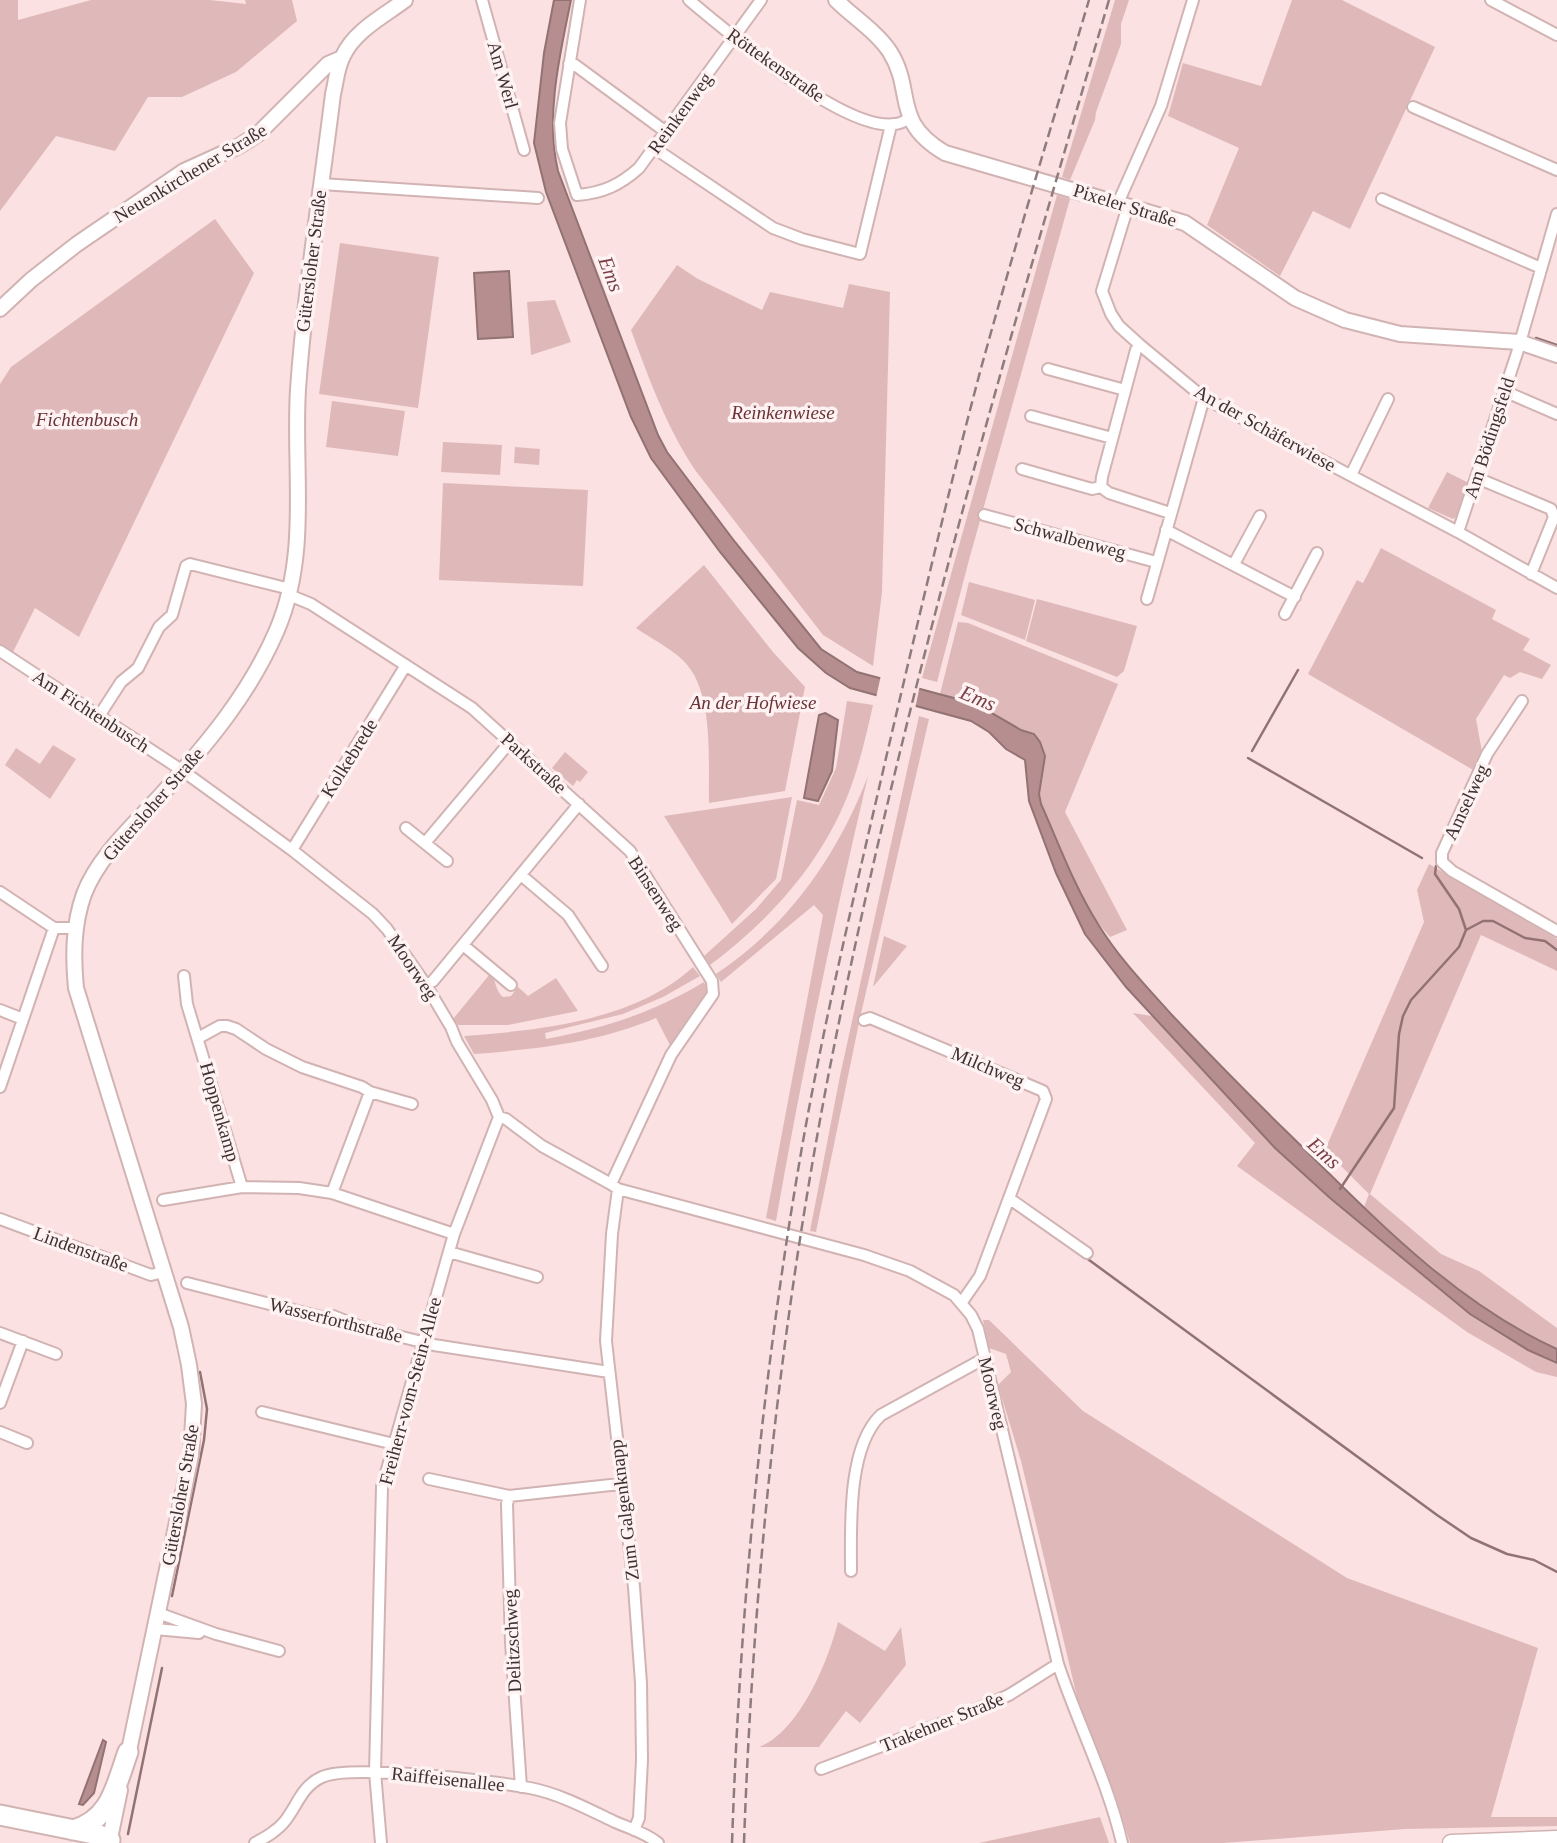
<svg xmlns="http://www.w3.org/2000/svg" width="1557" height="1843" viewBox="0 0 1557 1843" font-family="'Times New Roman',serif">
<rect width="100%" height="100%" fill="#fbe1e1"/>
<path fill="#dfb9ba" d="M 0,0 L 18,0 L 18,20 L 91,0 L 210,0 L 246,4 L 245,0 L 292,0 L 297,21 L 236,72 L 182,97 L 148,97 L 115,151 L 56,136 L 0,211 Z
M 1115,0 L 1129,0 L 1121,24 L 1121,44 L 1096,112 L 1095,120 L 1070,180 L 1062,177 Z
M 1292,0 L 1342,0 L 1435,47 L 1350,229 L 1313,211 L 1280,276 L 1207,225 L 1239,148 L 1168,116 L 1183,63 L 1261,86 Z
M 1057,195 L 1070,199 L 969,560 L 937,682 L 922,678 Z
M 215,219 L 254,273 L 79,637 L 35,608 L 12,654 L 0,645 L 0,384 L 11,367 Z
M 340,243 L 439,257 L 418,408 L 319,394 Z
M 677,265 L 698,279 L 762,310 L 770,292 L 843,308 L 849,284 L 890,292 L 882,592 L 873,666 L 823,635 L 695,470 C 666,426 649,379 631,330 Z
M 555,300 L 571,342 L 531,355 L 527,302 Z
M 332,401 L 405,411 L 398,456 L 326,447 Z
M 443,442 L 502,445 L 500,475 L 441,472 Z
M 515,447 L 540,449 L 539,465 L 514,463 Z
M 1447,472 L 1467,482 L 1468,486 L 1456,517 L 1453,519 L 1428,508 Z
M 443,483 L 588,490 L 583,586 L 439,580 Z
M 1381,548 L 1496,610 L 1492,619 L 1530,639 L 1523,650 L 1551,665 L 1542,679 L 1520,672 L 1510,678 L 1504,675 L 1476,719 L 1482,752 L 1475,771 L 1308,674 L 1357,580 L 1363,583 Z
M 704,565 L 773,652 L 805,687 L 785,791 L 709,803 C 708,763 714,698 688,666 C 678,652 650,638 636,628 Z
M 969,582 L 1035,600 L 1025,640 L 961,615 Z
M 1037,599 L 1137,626 L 1124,671 L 1117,677 L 1026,641 Z
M 958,622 L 968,623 L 1118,684 L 1065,812 L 1127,930 L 1110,937 C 1077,901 1060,848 1041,804 L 1039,794 L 1045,756 L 1040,742 L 1034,734 L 1021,730 L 976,704 L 940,694 Z
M 847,701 L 873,705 C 867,732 861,758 852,784 C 826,858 773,918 710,965 L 704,956 L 756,909 L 781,880 L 797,800 L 819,805 L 836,768 Z
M 919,716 L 929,719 L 860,1018 L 816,1232 L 810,1231 L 840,1076 Z
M 53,745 L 76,759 L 50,799 L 5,765 L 16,748 L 40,764 Z
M 565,752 L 588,772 L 580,782 L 577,780 L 573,786 L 552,768 Z
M 868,776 C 833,924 802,1072 776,1221 L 766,1218 L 823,915 L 814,905 L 721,982 L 716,974 C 789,925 837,856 868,776 Z
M 792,797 L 776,879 L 732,924 L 664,816 Z
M 1429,864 L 1557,939 L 1557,971 L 1481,935 L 1370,1194 L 1441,1254 L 1479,1271 L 1557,1328 L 1557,1349 C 1483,1315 1423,1261 1364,1207 L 1369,1194 L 1325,1150 L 1424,922 L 1417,890 Z
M 884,936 L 907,946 L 873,987 Z
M 693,967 L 700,976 L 663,997 L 623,1014 L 545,1033 L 546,1039 C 605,1028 652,1013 704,982 L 710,993 L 672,1049 L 656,1018 C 597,1043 537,1049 474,1054 L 464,1036 C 541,1030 634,1021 693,967 Z
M 490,974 C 497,981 495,991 503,997 L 511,996 L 518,987 L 528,996 L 556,978 L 578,1011 L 508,1025 L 458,1025 L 453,1019 Z
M 1133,1013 L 1152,1016 L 1275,1148 L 1330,1198 L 1470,1314 L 1528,1350 L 1557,1363 L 1557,1377 L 1536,1372 L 1467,1332 L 1237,1166 L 1255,1143 Z
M 983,1320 L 989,1320 L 1083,1411 L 1347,1578 L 1538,1648 L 1491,1817 L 1557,1817 L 1557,1826 L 1405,1829 L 1223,1843 L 1130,1843 L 1116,1798 L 1082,1718 L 1021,1461 L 998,1385 L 1011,1372 L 1006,1354 L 989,1348 Z
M 838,1622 L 885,1651 L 901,1627 L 906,1665 L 860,1723 L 846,1711 L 819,1747 L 759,1747 C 799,1732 828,1662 838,1622 Z
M 1100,1817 L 1109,1843 L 979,1843 Z"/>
<path fill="#b68e8f" stroke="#927273" stroke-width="2" d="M 554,0 L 571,0 C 560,54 545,116 558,171 L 658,435 L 667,452 L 735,542 L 821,649 L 857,672 L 976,704 L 1021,730 L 1034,734 L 1040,742 L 1045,756 L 1039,794 L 1041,804 C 1059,844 1074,886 1098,924 C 1118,957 1145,985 1171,1014 C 1209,1054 1247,1093 1286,1131 C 1368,1211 1451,1301 1557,1349 L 1557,1363 L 1528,1350 L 1470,1314 L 1330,1198 L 1275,1148 L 1126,987 L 1085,934 L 1056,873 L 1029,801 L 1025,760 L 1006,749 L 989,732 L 971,721 L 850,688 L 826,673 L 798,648 L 720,552 L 651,458 L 631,417 L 546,192 L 534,143 L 544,53 Z
M 509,271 L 513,337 L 478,339 L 474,273 Z
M 825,713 L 838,720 L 832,771 L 818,801 L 804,798 L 819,715 Z
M 103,1740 L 106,1742 L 94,1793 L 83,1805 L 79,1804 Z"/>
<path fill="#fbe1e1" d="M 881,675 L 920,685 L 915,709 L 876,698 Z"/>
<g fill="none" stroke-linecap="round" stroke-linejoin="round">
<path stroke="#927273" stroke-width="2.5" d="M 1536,338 L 1557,345
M 1252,751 L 1298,670
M 1248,758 L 1422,858
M 1436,866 L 1435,874 L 1459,909 L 1466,930
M 1340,1189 L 1394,1108 L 1399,1034 L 1403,1016 L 1411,1000 L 1459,947 L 1466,930 L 1483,921 L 1493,921 L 1525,938 L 1545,941 L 1557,950
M 1085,1257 L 1437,1515 L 1471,1538 L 1507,1554 L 1534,1560 L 1557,1572
M 172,1596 L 204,1440 L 207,1409 L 200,1372
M 128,1834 L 162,1668"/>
<defs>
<path id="street" d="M 482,0 L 524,150
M 580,0 L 560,123 L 562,149 L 577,195 C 603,193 620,185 639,168 L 761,0
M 689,0 C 727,32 845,132 895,124 C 900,124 905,121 910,118
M 1491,0 L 1557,35
M 569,64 L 575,65 L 666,132
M 1413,107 L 1557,170
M 654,148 L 773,228 L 802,239 L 860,254 L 891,125
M 321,184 L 538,198
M 1382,199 L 1541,268
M 1118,203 L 1161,106 L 1193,0
M 1128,206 L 1102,291 L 1111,314 L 1119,326 L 1140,345 L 1204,398 L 1458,532 L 1557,588
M 1140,345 L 1136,350 L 1102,477 L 1101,487 L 1109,493 L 1170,513
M 1048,369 L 1125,390
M 1504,391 L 1557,414
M 1031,416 L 1112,438
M 1022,469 L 1092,489 L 1101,487
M 1351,475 L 1388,399
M 1477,478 L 1551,509 L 1554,517 L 1531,574
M 984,515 L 1156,562
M 1166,530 L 1295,597
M 1458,532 L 1517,353 L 1557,214
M 1234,564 L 1260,516
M 289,595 L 311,604 L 472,708 L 630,851 L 712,981 L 713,994 L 671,1055 L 611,1184
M 1147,599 L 1204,398
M 1285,614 L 1317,553
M 0,651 L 183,771 L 292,850 L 373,914 L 387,929 L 426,985 L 451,1027 L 457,1042 L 492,1100 L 499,1117 L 506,1119 L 542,1146 L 611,1184 L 618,1189 L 864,1255 L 910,1271 L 954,1295 L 971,1315 L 978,1329 L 1058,1664 C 1078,1724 1108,1782 1122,1843
M 1522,701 L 1487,754 L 1442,853 L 1442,862 L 1452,871 L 1557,931
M 99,716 L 121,682 L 138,668 L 159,627 L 172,615 L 186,566 L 190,564 L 290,589
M 406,828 L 447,861
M 425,843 L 510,742
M 292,850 L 406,665
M 521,875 L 568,915 L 602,966
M 0,892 L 54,928 L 75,928
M 463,945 L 511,985
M 184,976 L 187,1004 L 242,1187
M 426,985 L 433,981 L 579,804
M 0,1010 L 23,1019
M 864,1020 L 870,1018 L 1043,1091 L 1046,1099 L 980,1276 L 962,1302
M 198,1038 L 220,1026 L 227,1026 L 236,1029 L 266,1049 L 302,1067 L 362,1087 L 370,1092 L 412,1104
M 0,1087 L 54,928
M 618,1189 L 612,1234 L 606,1341 L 634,1587 L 641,1683 L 642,1760 L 639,1818 L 634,1830
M 332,1193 L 370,1092
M 1010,1199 L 1087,1253
M 163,1200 L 242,1187 L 299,1188 L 332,1193 L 454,1234
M 0,1219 L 151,1275 L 163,1272
M 449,1252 L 537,1277
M 187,1283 L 321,1317 L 333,1316 L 358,1326 L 434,1345 L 609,1372
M 0,1333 L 56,1354
M 0,1403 L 23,1341
M 262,1412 L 394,1444
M 0,1432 L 27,1443
M 429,1479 L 509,1496 L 620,1484
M 509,1496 L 507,1504 L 511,1642 L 521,1787
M 851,1571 C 851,1527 847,1447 881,1415 L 985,1358
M 158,1613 L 216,1634 L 279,1651
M 155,1629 L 199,1633
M 821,1769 L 966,1714 L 1009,1695 L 1058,1664
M 255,1843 C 266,1837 277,1831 285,1821 C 298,1804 302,1786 322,1777 C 350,1764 495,1781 530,1788 C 560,1794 588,1809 615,1822 C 629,1828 646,1833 658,1843
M 381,1843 L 375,1772 L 382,1487 L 454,1234 L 499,1117"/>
<path id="secondary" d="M 836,0 C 853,17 877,32 890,52 C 915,92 891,121 945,153 L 1185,223 L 1295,298 L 1345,320 L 1400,334 L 1519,342 L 1557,355
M 0,309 L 31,280 L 77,244 L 184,171 L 239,146 L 258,134 L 328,64 L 342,58
M 127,1760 L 191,1455 L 194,1404 L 189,1365 L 181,1327 L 76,988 C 73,956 73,925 84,894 C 99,855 135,824 162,794 C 208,743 250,693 277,630 C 310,552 293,470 298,389 C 305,290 321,192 333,94 C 336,82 337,67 343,56 C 354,31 384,16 405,0
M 109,1843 L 120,1790"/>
<path id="primary" d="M 1451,1843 L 1557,1839"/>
<path id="highway" d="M 0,1815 L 99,1835 L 110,1840
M 73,1830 C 111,1820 116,1785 128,1752"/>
</defs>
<use href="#street" stroke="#d2b3b3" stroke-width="14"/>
<use href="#secondary" stroke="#d2b3b3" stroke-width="18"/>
<use href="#primary" stroke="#d2b3b3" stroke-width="19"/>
<use href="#highway" stroke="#d2b3b3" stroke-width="23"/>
<use href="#street" stroke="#fff" stroke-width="10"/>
<use href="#secondary" stroke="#fff" stroke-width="14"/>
<use href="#primary" stroke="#fff" stroke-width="16"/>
<use href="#highway" stroke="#fff" stroke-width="19"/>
<path stroke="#8e7c7c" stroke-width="2.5" stroke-dasharray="10 5" stroke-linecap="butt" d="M 732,1843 C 740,1610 762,1377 802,1147 C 825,1016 856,888 886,758 C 916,630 946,500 980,372 C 1014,248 1052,124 1089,0
M 744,1843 C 753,1584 780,1326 829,1072 C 900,709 1005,354 1109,0"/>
</g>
<g text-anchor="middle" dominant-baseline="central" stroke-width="7" stroke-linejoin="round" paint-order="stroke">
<g font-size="19" fill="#3e3131" stroke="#fff2f2">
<text transform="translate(776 65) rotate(35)">Röttekenstraße</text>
<text transform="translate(503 75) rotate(74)">Am Werl</text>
<text transform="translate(680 113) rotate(-54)">Reinkenweg</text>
<text transform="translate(190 173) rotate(-31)">Neuenkirchener Straße</text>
<text transform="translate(1125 205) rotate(17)">Pixeler Straße</text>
<text transform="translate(311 261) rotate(-83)">Gütersloher Straße</text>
<text transform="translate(1265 428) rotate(29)">An der Schäferwiese</text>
<text transform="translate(1489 438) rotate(-72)">Am Bödingsfeld</text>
<text transform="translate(1070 538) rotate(15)">Schwalbenweg</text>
<text transform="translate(91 711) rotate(33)">Am Fichtenbusch</text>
<text transform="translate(349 758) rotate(-58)">Kolkebrede</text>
<text transform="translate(534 763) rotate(42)">Parkstraße</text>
<text transform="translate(1466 802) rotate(-65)">Amselweg</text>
<text transform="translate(153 804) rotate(-49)">Gütersloher Straße</text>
<text transform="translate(656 893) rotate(57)">Binsenweg</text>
<text transform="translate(413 967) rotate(56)">Moorweg</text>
<text transform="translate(988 1067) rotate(23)">Milchweg</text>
<text transform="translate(220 1112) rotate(74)">Hoppenkamp</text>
<text transform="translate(81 1249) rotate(20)">Lindenstraße</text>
<text transform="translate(336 1320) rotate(14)">Wasserforthstraße</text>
<text transform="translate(410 1391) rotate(-75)">Freiherr-vom-Stein-Allee</text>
<text transform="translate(993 1393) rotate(77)">Moorweg</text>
<text transform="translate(180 1495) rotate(-80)">Gütersloher Straße</text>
<text transform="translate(624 1510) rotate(-97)">Zum Galgenknapp</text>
<text transform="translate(512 1641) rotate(-93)">Delitzschweg</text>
<text transform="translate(942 1722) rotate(-22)">Trakehner Straße</text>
<text transform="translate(448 1779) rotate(6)">Raiffeisenallee</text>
</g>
<g font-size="19" font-style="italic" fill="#6a3337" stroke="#fff2f2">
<text x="783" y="412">Reinkenwiese</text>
<text x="87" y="419">Fichtenbusch</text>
<text x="753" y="702">An der Hofwiese</text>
</g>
<g font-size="21" font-style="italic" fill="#7a4145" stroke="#fff2f2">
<text transform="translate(611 274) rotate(69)">Ems</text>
<text transform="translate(978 698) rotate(23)">Ems</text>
<text transform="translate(1324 1153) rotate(42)">Ems</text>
</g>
</g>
</svg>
